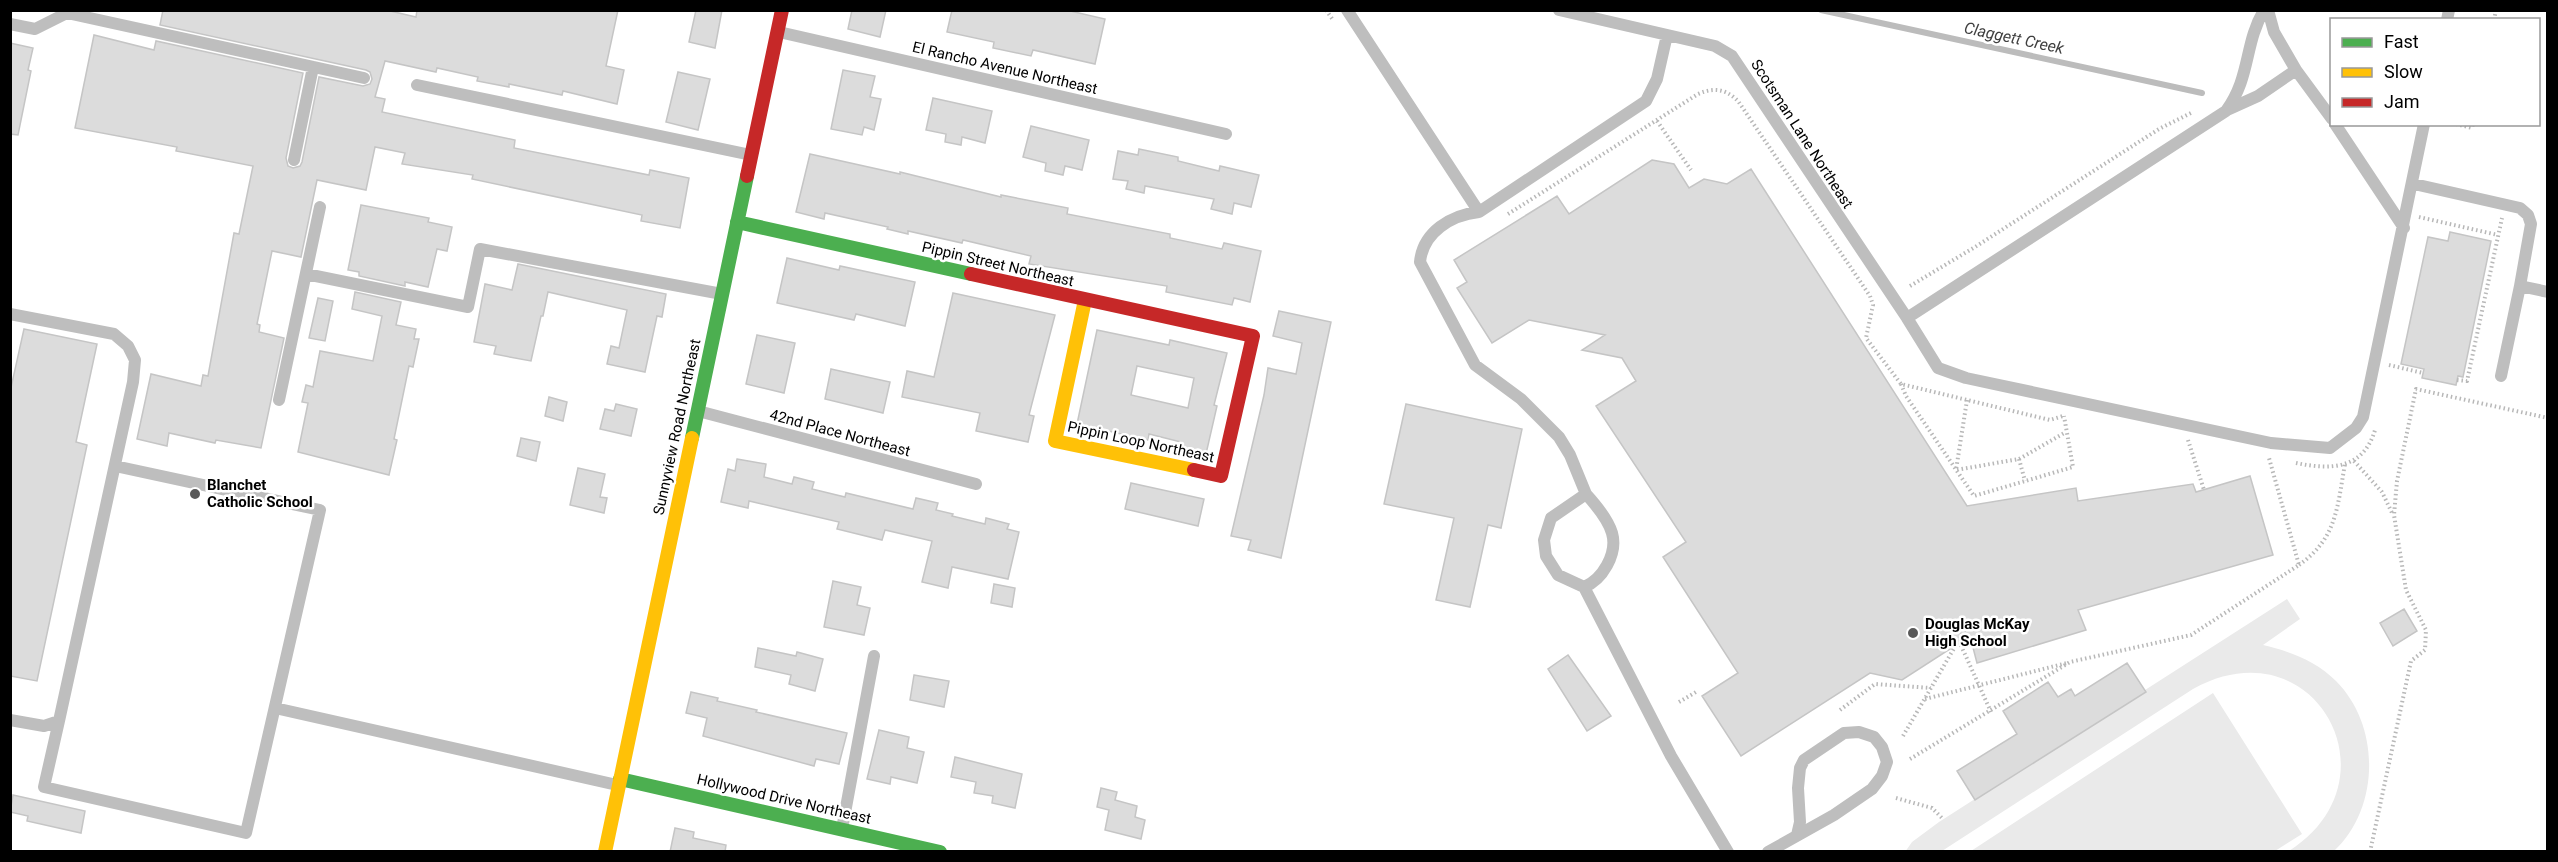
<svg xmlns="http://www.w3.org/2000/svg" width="2558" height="862" viewBox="0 0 2558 862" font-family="Roboto,sans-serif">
<rect width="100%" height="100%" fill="#fff"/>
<path fill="#eaeaea" d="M 2287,599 L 2300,619 L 2263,645 C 2289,651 2316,661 2336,681 C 2381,726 2380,808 2334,851 L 2289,851 C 2401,780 2314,622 2193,689 L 1942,851 L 1905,852 L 1912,842 L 1939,822 Z
M 2213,693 L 2302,834 L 2275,851 L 1971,851 Z"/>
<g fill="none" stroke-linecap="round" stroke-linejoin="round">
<path stroke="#bcbcbc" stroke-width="6" d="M 1821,10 L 2202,93"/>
</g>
<path fill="#dcdcdc" stroke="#c5c5c5" stroke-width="1.5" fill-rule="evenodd" d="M 163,10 L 386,10 L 416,17 L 417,10 L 618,10 L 606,66 L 624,70 L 617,104 L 563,91 L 562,95 L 509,84 L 509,87 L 477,81 L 478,77 L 437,68 L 436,72 L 385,61 L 375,97 L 385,99 L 382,112 L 515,140 L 514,148 L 649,175 L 650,170 L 689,178 L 680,228 L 641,221 L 642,215 L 472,179 L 473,175 L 402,164 L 405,153 L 375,147 L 366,190 L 317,180 L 301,257 L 272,251 L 257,324 L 260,325 L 259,332 L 284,338 L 261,448 L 216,440 L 215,443 L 169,433 L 167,446 L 137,439 L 151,374 L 201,386 L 203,375 L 208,376 L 234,233 L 239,234 L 253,166 L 176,151 L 177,147 L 75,128 L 94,35 L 154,50 L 156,41 L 303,73 L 286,158 L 288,166 L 293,168 L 300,166 L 302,162 L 319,77 L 363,86 L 370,84 L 372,79 L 370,72 L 366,70 L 160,25 Z
M 696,10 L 722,10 L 715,48 L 689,42 Z
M 852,10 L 886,10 L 880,37 L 848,29 Z
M 952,10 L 1066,10 L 1105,19 L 1095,64 L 1033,50 L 1031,56 L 993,48 L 994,42 L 947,32 Z
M 10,43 L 33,48 L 28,70 L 31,71 L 18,135 L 10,134 Z
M 843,70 L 875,76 L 870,97 L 881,99 L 874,130 L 864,127 L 862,135 L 831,129 Z
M 678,72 L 710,79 L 698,130 L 666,122 Z
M 933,98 L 992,111 L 985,143 L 962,137 L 961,145 L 945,142 L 946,134 L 926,130 Z
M 1031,126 L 1089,140 L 1082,170 L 1065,166 L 1063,175 L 1045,171 L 1046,163 L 1023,157 Z
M 1139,149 L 1178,157 L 1178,161 L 1219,171 L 1220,166 L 1259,175 L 1251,207 L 1234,203 L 1232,214 L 1211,209 L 1214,199 L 1145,186 L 1144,193 L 1126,189 L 1128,181 L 1113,179 L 1118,151 L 1138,155 Z
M 810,154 L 900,174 L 900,172 L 1001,197 L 1001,195 L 1068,208 L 1067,214 L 1170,234 L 1170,238 L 1222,249 L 1224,243 L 1261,251 L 1250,302 L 1234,298 L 1232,305 L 1192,297 L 1166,292 L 1167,286 L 1029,264 L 1031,256 L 963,240 L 962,243 L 908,231 L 908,234 L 887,229 L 888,227 L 825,213 L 824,219 L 796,212 Z
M 1652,160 L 1674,164 L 1689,188 L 1704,179 L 1727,184 L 1751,169 L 1967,506 L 2076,488 L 2078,501 L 2193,484 L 2196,492 L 2250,476 L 2273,555 L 2078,610 L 2086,630 L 1977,663 L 1970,636 L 1902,680 L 1870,673 L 1741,756 L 1702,696 L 1738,673 L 1663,557 L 1686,542 L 1596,406 L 1636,381 L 1622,358 L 1582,350 L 1605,335 L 1529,320 L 1492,343 L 1457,288 L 1467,282 L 1454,260 L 1557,196 L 1569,214 Z
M 361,205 L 429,218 L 428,222 L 452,227 L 447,251 L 437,249 L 428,287 L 405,282 L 405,286 L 359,276 L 359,272 L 348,270 Z
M 2450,232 L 2491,241 L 2463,377 L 2458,376 L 2456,385 L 2422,378 L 2424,369 L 2401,364 L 2428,237 L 2448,241 Z
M 787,258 L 839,270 L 840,266 L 915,282 L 905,326 L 856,314 L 854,320 L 777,303 Z
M 518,264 L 666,294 L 662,317 L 657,316 L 645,372 L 607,364 L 611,346 L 619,348 L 627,310 L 548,292 L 543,316 L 541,316 L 531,361 L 494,354 L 496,346 L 474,342 L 485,284 L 512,290 Z
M 355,292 L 401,302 L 396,325 L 416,329 L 414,339 L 419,339 L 413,367 L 409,366 L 394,439 L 397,440 L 389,475 L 298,452 L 308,403 L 302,402 L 306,385 L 313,387 L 320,351 L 373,361 L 382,316 L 352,309 Z
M 953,293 L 1055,315 L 1029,415 L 1034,416 L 1028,442 L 976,431 L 980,413 L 902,397 L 907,371 L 934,377 Z
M 318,298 L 333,301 L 325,341 L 309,338 Z
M 1279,311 L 1331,322 L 1281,558 L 1248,550 L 1251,540 L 1231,536 L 1264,395 L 1268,368 L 1296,374 L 1302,343 L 1273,336 Z
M 24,329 L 97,344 L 76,442 L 87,445 L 37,681 L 10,676 L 10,392 Z
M 1097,330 L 1169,345 L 1170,340 L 1227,353 L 1214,405 L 1217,406 L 1206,454 L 1179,449 L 1181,442 L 1149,434 L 1148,440 L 1077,424 ZM 1137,366 L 1194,378 L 1188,408 L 1131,395 Z
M 757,335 L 795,343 L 784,393 L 746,384 Z
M 831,369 L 890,382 L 883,413 L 825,399 Z
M 549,397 L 567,402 L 563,421 L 545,416 Z
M 616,404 L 637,409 L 631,436 L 600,429 L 605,409 L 614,411 Z
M 1406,404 L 1522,429 L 1501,528 L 1488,525 L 1470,607 L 1436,600 L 1454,518 L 1384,504 Z
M 521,438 L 540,442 L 536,461 L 517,456 Z
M 737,459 L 766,464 L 764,477 L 792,484 L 794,477 L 814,482 L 812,489 L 845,497 L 846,493 L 913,509 L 916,498 L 938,503 L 936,510 L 953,514 L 952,516 L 985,524 L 986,518 L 1009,524 L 1007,529 L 1019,532 L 1008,579 L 952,567 L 948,588 L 922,582 L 932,541 L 885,530 L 882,540 L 837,529 L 839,522 L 749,501 L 748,508 L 721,502 L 728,469 L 735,471 Z
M 578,468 L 605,474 L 600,497 L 607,498 L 604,513 L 570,505 Z
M 1131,483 L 1204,499 L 1198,526 L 1125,509 Z
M 833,581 L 861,587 L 857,605 L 870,608 L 864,635 L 824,627 Z
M 994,584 L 1015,588 L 1012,607 L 991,603 Z
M 2404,609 L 2417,631 L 2393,646 L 2380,623 Z
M 758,648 L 796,656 L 797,652 L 823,659 L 815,691 L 789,684 L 791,675 L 755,667 Z
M 1568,655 L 1611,716 L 1587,731 L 1548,669 Z
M 2127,663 L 2146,692 L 1975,800 L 1957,771 L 2017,734 L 2003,711 L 2048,682 L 2058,697 L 2071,689 L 2075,696 Z
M 914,675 L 949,681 L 944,707 L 910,700 Z
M 691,692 L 718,698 L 717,701 L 757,710 L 756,712 L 847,733 L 839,764 L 816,759 L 814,766 L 703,736 L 707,718 L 686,713 Z
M 879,730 L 909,737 L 907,748 L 924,752 L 917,783 L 891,777 L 890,784 L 867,779 Z
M 955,757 L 1022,774 L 1015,808 L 992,803 L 993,796 L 974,793 L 976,782 L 951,777 Z
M 1101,788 L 1117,792 L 1115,800 L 1137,806 L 1135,817 L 1145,820 L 1141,839 L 1105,830 L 1109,810 L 1097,807 Z
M 13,795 L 85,811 L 81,833 L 27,821 L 28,816 L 10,812 Z
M 675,828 L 694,832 L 693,838 L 726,845 L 725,852 L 670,852 Z"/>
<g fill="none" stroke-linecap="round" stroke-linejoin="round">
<path stroke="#b8b8b8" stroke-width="4" stroke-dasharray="1.5 3" stroke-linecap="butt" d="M 1326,10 L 1333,20
M 2494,20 L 2496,10
M 1657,121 L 1691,170
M 2456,124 L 2472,128 L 2473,124
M 1508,214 L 1698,94 C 1714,87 1726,89 1738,101 L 1870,296 L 1873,305 L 1866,338 L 1901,384 L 2050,420 L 2063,416
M 2419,217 L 2498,235
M 1910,286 L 1975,247 L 2159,129 L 2193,112
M 2389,365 L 2423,373
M 2457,380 L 2467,381 L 2502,218
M 1901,384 L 1906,396 L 1974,496 L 2073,467 L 2064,416
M 1967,400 L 1956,470 L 2019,459 L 2066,432
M 2188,440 L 2204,490
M 2019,459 L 2025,481
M 2354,461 L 2382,492 L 2393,515
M 2296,463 C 2330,470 2363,470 2375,430
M 2299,565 C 2337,538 2337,508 2345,464
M 1959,641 L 1991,712
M 1925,699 L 2067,663
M 1679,702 L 1696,692
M 1840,710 L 1875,684 L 1931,688
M 1903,736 L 1967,626
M 1910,759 L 2070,662 L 2191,635 L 2299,565 L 2269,458
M 1896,798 L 1932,808 L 1943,819
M 2370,852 L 2411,661 L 2425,650 L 2426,630 L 2406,590 L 2394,515 L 2397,481 L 2416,389 L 2548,418"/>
<path stroke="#bebebe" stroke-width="12" d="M 1347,10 L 1479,212 L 1646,101 L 1657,79 L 1667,35
M 1559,10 L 1715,46 L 1732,56 L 1907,318
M 2264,10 C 2244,44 2251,77 2226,111 L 1907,318 L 1938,368 L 1966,378 L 2271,443 L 2330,448 L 2356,428 L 2363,417 L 2424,124
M 2268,10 L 2274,32 L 2296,70
M 2447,20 L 2449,10
M 10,24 L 35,29 L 67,13 L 364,78
M 779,32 L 1226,134
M 417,85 L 751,155
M 2227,110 L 2258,96 L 2296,70 L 2332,119
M 2335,124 L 2404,228
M 294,160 L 313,67
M 2414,184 L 2520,208 L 2528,215 L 2531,224 L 2520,286 L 2548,292
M 1479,212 C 1451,215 1423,232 1420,262 L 1475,365 L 1521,399 L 1559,437 L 1570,455 L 1586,494
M 306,274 L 468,307 L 480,249 L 722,294
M 10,314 L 114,334 L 128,346 L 135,360 L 133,382 L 59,721 L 44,726 L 10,720
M 2501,376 L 2520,286
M 279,400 L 320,207
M 698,411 L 976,484
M 1584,587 C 1602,580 1618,554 1612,533 C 1608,519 1596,505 1586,494 L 1551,518 L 1544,540 L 1546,556 L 1558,575 L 1584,587 L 1671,756 L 1728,852
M 275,708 L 617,785
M 59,721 L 44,787 L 246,833 L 320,510 L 115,466
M 842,829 L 874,656
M 1768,852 L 1834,815 L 1872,789 L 1882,776 L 1887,762 L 1882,747 L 1874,737 L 1859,732 L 1844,733 L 1804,760 L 1800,768 L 1798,788 L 1800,822 L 1797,835"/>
<path stroke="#4caf50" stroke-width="14" d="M 737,222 L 971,274
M 692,438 L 747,176
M 620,779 L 940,852"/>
<path stroke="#ffc107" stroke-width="14" d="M 1085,300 L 1055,441 L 1194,470
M 605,852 L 692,438"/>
<path stroke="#c62828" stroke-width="14" d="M 747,176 L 782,10
M 971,274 L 1253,336 L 1221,476 L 1194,470"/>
</g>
<g fill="#595959" stroke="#fff" stroke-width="2">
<circle cx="195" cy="494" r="6"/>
<circle cx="1913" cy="633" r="6"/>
</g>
<g text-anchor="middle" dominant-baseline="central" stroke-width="5" stroke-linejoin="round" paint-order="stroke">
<g font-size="15" fill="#000" stroke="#fff">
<text transform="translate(1005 68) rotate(13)">El Rancho Avenue Northeast</text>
<text transform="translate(1802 134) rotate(57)">Scotsman Lane Northeast</text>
<text transform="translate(998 264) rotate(13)">Pippin Street Northeast</text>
<text transform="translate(677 427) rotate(-78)">Sunnyview Road Northeast</text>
<text transform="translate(840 433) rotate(15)">42nd Place Northeast</text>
<text transform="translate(1141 442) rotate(12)">Pippin Loop Northeast</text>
<text transform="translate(784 799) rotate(13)">Hollywood Drive Northeast</text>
</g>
<g font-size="15" font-weight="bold" fill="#000" stroke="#fff" text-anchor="start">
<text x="207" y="485">Blanchet<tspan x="207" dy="17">Catholic School</tspan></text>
<text x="1925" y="624">Douglas McKay<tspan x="1925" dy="17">High School</tspan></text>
</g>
<g font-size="16" font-style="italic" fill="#404040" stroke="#fff">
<text transform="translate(2014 38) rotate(12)">Claggett Creek</text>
</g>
</g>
<rect width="2558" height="862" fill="none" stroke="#000000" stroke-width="24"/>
<rect x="2330" y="18" width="210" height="108" fill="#ffffff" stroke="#999999" stroke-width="1.5"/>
<rect x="2342" y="38" width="30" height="9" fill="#4caf50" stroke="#999999" stroke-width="1.5"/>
<text x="2384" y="48" font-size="18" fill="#000000">Fast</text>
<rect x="2342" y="68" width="30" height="9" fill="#ffc107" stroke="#999999" stroke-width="1.5"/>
<text x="2384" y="78" font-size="18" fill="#000000">Slow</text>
<rect x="2342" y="98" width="30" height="9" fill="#c62828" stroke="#999999" stroke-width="1.5"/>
<text x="2384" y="108" font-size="18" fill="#000000">Jam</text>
</svg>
